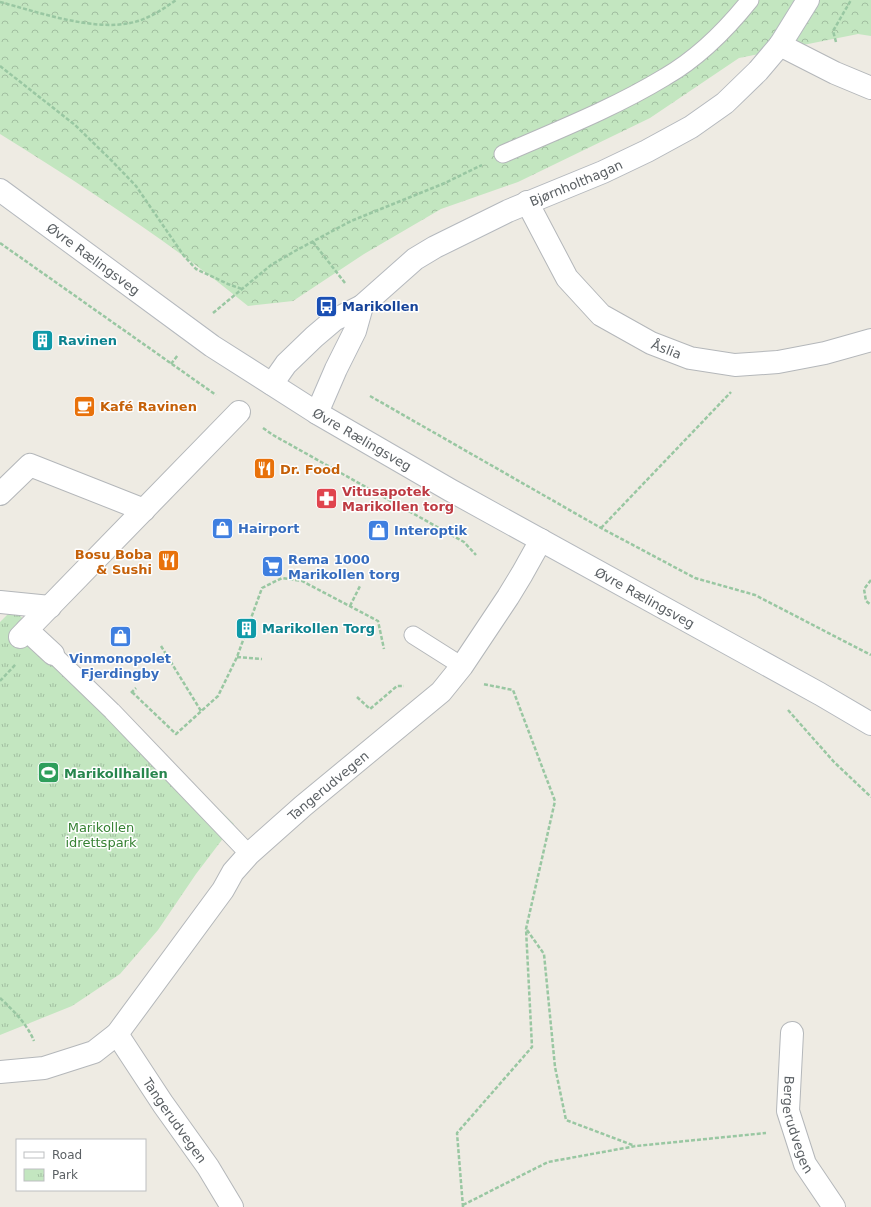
<svg xmlns="http://www.w3.org/2000/svg" width="871" height="1207" viewBox="0 0 871 1207" font-family="'DejaVu Sans',sans-serif">
<defs>
<pattern id="forest-crowns" width="20" height="18" patternUnits="userSpaceOnUse"><rect width="20" height="18" fill="#c3e6c0"/><path d="M2 6a3 3 0 1 1 6 0M12 15a3 3 0 1 1 6 0" fill="none" stroke="#a1bea0"/></pattern>
<pattern id="park-tufts" width="24" height="20" patternUnits="userSpaceOnUse"><rect width="24" height="20" fill="#c3e6c0"/><path d="M3 7l-1-3M5 7V3M7 7l1-3M15 17l-1-3M17 17v-4M19 17l1-3" fill="none" stroke="#a1bea0"/></pattern>
</defs>
<rect width="100%" height="100%" fill="#eeebe3"/>
<path fill="url(#forest-crowns)" d="M 0,0 L 871,0 L 871,36 L 858,34 L 739,58 L 650,118 L 518,182 L 441,209 L 364,254 L 293,301 L 248,306 C 170,242 85,187 0,134 Z"/>
<path fill="url(#park-tufts)" d="M 13,609 L 234,824 L 196,874 L 158,930 L 120,974 L 72,1006 L 0,1035 L 0,622 Z"/>
<g fill="none" stroke-linecap="round" stroke-linejoin="round">
<defs>
<path id="lane" d="M 503,154 C 558,130 614,108 665,77 C 698,58 726,30 750,0
M 413,635 L 462,666
M 53,654 L 112,711 L 249,854"/>
<g id="street">
<path d="M 780,45 L 835,73 L 871,88"/>
<path id="s1" d="M 527,202 L 567,278 L 601,315 L 651,343 L 690,358 L 735,365 L 778,362 L 825,353 L 871,340"/>
<path d="M 0,494 L 30,465 L 144,510"/>
<path d="M 0,602 L 50,607"/>
<path d="M 27,630 L 53,654"/>
<path d="M 20,637 L 239,412"/>
<path id="s2" d="M 792,1033 L 788,1111 L 805,1164 L 834,1207"/>
<path id="s3" d="M 117,1034 L 163,1104 L 208,1167 L 232,1207"/>
<path id="s4" d="M 0,1072 L 44,1068 L 94,1052 L 117,1034 L 223,890 L 233,872 L 249,854 L 303,806 L 441,692 L 462,666 L 508,597 L 522,574 L 541,540"/>
</g>
<g id="secondary">
<path id="s5" d="M 0,190 L 212,346 L 317,413 L 450,490 L 820,694 L 871,724"/>
<path id="s6" d="M 272,384 L 286,364 L 314,337 L 334,320 L 362,306 L 415,259 L 435,247 L 508,211 L 603,172 L 647,151 L 691,127 L 725,103 L 758,71 L 780,45 L 808,0"/>
<path d="M 317,413 L 336,369 L 355,331 L 362,306"/>
</g>
</defs>
<use href="#lane" stroke="#b4b7ba" stroke-width="19"/>
<use href="#street" stroke="#b4b7ba" stroke-width="24"/>
<use href="#secondary" stroke="#b5b9be" stroke-width="24"/>
<path stroke="#99c7a2" stroke-width="2.5" stroke-dasharray="4 2" stroke-linecap="butt" d="M 0,2 C 38,12 91,31 130,23 C 147,20 162,10 176,0
M 836,42 L 833,31 L 851,0
M 0,66 L 75,125 L 112,161 L 136,186 L 184,256 L 196,269 L 228,284 L 242,289
M 313,242 L 345,283
M 0,243 L 216,395
M 213,313 L 271,265 L 295,251 L 351,221 L 445,183 L 482,165
M 171,364 L 178,355
M 370,396 L 601,528 L 695,578 L 755,595 L 871,655
M 263,428 L 273,435 L 464,542 L 476,555
M 601,528 L 731,392
M 871,580 L 864,589 L 866,601 L 871,605
M 350,606 L 360,586
M 161,646 L 201,711
M 237,657 L 262,659
M 0,681 L 16,664
M 132,692 L 176,734 L 218,696 L 237,657 L 262,588 L 282,578 L 302,581 L 378,621 L 384,649
M 131,693 L 136,688
M 357,697 L 370,709 L 397,686 L 404,686
M 788,710 L 834,762 L 871,797
M 527,930 L 544,954 L 555,1067 L 566,1120 L 635,1146
M 0,998 C 14,1011 27,1024 34,1041
M 463,1205 L 548,1162 L 636,1146 L 766,1133
M 463,1207 L 457,1133 L 532,1047 L 526,929 L 555,801 L 513,690 L 483,684"/>
<use href="#lane" stroke="#fff" stroke-width="17"/>
<use href="#street" stroke="#fff" stroke-width="22"/>
<use href="#secondary" stroke="#fff" stroke-width="22"/>
</g>
<defs>
<symbol id="bus-square" viewBox="-11 -11 22 22"><rect x="-9" y="-9" width="18" height="18" rx="4" fill="#1a4fb4" stroke="#fff"/><path d="M-5-6H5V4H4V6H2V4H-2V6H-4V4H-5ZM-3.5-4V0h7V-4ZM-3.5 1.2v1.5H-2V1.2ZM2 1.2v1.5H3.5V1.2Z" fill="#fff"/></symbol>
<symbol id="building-square" viewBox="-11 -11 22 22"><rect x="-9" y="-9" width="18" height="18" rx="4" fill="#0f9aa8" stroke="#fff"/><path d="M-4-6H4V6H1V3H-1V6H-4ZM-2.5-4.3h1.7v1.8h-1.7ZM.8-4.3h1.7v1.8H.8ZM-2.5-1h1.7V.8h-1.7ZM.8-1h1.7V.8H.8Z" fill="#fff"/></symbol>
<symbol id="cafe-square" viewBox="-11 -11 22 22"><rect x="-9" y="-9" width="18" height="18" rx="4" fill="#e8710a" stroke="#fff"/><path d="M-5.5-4.5H6V0H3Q3 3.5 0 3.5H-2.5Q-5.5 3.5-5.5 0ZM3-3.2v2h1.7v-2ZM-6 4.5H4V6H-6Z" fill="#fff"/></symbol>
<symbol id="restaurant-square" viewBox="-11 -11 22 22"><rect x="-9" y="-9" width="18" height="18" rx="4" fill="#e8710a" stroke="#fff"/><path d="M-5-6h1v4h1v-4h1v4h1v-4h1v5L-1.5 .5V6h-2V.5L-5-1ZM5-6V6H3V1.5H1.5Q1.5-4 5-6Z" fill="#fff"/></symbol>
<symbol id="pharmacy-square" viewBox="-11 -11 22 22"><rect x="-9" y="-9" width="18" height="18" rx="4" fill="#e0444e" stroke="#fff"/><path d="M-2-6h4v4h4v4h-4v4h-4v-4h-4v-4h4Z" fill="#fff"/></symbol>
<symbol id="shop-square" viewBox="-11 -11 22 22"><rect x="-9" y="-9" width="18" height="18" rx="4" fill="#3f7fe0" stroke="#fff"/><path d="M-5-2.5h2.3a2.7 3.5 0 0 1 5.4 0H5L5.5 6h-11ZM-1.5-2.5h3a1.5 2.3 0 0 0-3 0Z" fill="#fff"/></symbol>
<symbol id="supermarket-square" viewBox="-11 -11 22 22"><rect x="-9" y="-9" width="18" height="18" rx="4" fill="#3f7fe0" stroke="#fff"/><path d="M-6-5.5h2.5l.6 2H6L4.5 2H-2.5L-4.4-4H-6ZM-1.5 3.2a1.3 1.3 0 1 0 .1 0ZM3 3.2a1.3 1.3 0 1 0 .1 0Z" fill="#fff"/></symbol>
<symbol id="stadium-square" viewBox="-11 -11 22 22"><rect x="-9" y="-9" width="18" height="18" rx="4" fill="#2e9e5b" stroke="#fff"/><path d="M0-5a6.5 5 0 1 0 0 10a6.5 5 0 1 0 0-10ZM-3.5-1.8h7v3.6h-7Z" fill="#fff"/></symbol>
</defs>
<g fill-rule="evenodd">
<use href="#bus-square" x="314" y="294" width="25" height="25"/>
<use href="#building-square" x="30" y="328" width="25" height="25"/>
<use href="#cafe-square" x="72" y="394" width="25" height="25"/>
<use href="#restaurant-square" x="252" y="456" width="25" height="25"/>
<use href="#pharmacy-square" x="314" y="486" width="25" height="25"/>
<use href="#shop-square" x="210" y="516" width="25" height="25"/>
<use href="#shop-square" x="366" y="518" width="25" height="25"/>
<use href="#restaurant-square" x="156" y="548" width="25" height="25"/>
<use href="#supermarket-square" x="260" y="554" width="25" height="25"/>
<use href="#building-square" x="234" y="616" width="25" height="25"/>
<use href="#shop-square" x="108" y="624" width="25" height="25"/>
<use href="#stadium-square" x="36" y="760" width="25" height="25"/>
</g>
<g text-anchor="middle" dominant-baseline="central" stroke-width="3" stroke-linejoin="round" paint-order="stroke">
<g font-size="13" fill="#5b6064" stroke="#fff">
<text stroke="none"><textPath href="#s6" startOffset="370">Bjørnholthagan</textPath></text>
<text stroke="none"><textPath href="#s5" startOffset="116">Øvre Rælingsveg</textPath></text>
<text stroke="none"><textPath href="#s1" startOffset="210">Åslia</textPath></text>
<text stroke="none"><textPath href="#s5" startOffset="440">Øvre Rælingsveg</textPath></text>
<text stroke="none"><textPath href="#s5" startOffset="764">Øvre Rælingsveg</textPath></text>
<text stroke="none"><textPath href="#s4" startOffset="454">Tangerudvegen</textPath></text>
<text stroke="none"><textPath href="#s3" startOffset="104">Tangerudvegen</textPath></text>
<text stroke="none"><textPath href="#s2" startOffset="93">Bergerudvegen</textPath></text>
</g>
<g font-size="13" font-weight="bold" fill="#164399" stroke="#fff" text-anchor="start">
<text x="342" y="306">Marikollen</text>
</g>
<g font-size="13" font-weight="bold" fill="#0d838f" stroke="#fff" text-anchor="start">
<text x="58" y="340">Ravinen</text>
<text x="262" y="628">Marikollen Torg</text>
</g>
<g font-size="13" font-weight="bold" fill="#c56008" stroke="#fff" text-anchor="start">
<text x="100" y="406">Kafé Ravinen</text>
<text x="280" y="469">Dr. Food</text>
<text x="152" y="554" text-anchor="end">Bosu Boba<tspan x="152" dy="15">&amp; Sushi</tspan></text>
</g>
<g font-size="13" font-weight="bold" fill="#be3a42" stroke="#fff" text-anchor="start">
<text x="342" y="491">Vitusapotek<tspan x="342" dy="15">Marikollen torg</tspan></text>
</g>
<g font-size="13" font-weight="bold" fill="#366cbe" stroke="#fff" text-anchor="start">
<text x="238" y="528">Hairport</text>
<text x="394" y="530">Interoptik</text>
<text x="288" y="559">Rema 1000<tspan x="288" dy="15">Marikollen torg</tspan></text>
<text x="120" y="658" text-anchor="middle">Vinmonopolet<tspan x="120" dy="15">Fjerdingby</tspan></text>
</g>
<g font-size="13" font-weight="bold" fill="#27864d" stroke="#fff" text-anchor="start">
<text x="64" y="773">Marikollhallen</text>
</g>
<g font-size="13" fill="#378234" stroke="#fff">
<text x="101" y="827">Marikollen<tspan x="101" dy="15">idrettspark</tspan></text>
</g>
</g>
<rect x="16" y="1139" width="130" height="52" fill="#ffffff" stroke="#bdbfc1"/>
<rect x="24" y="1152" width="20" height="6" fill="#ffffff" stroke="#bdbfc1"/>
<text x="52" y="1159" font-size="12" fill="#5b6064">Road</text>
<rect x="24" y="1169" width="20" height="12" fill="url(#park-tufts)" stroke="#bdbfc1"/>
<text x="52" y="1179" font-size="12" fill="#5b6064">Park</text>
</svg>
